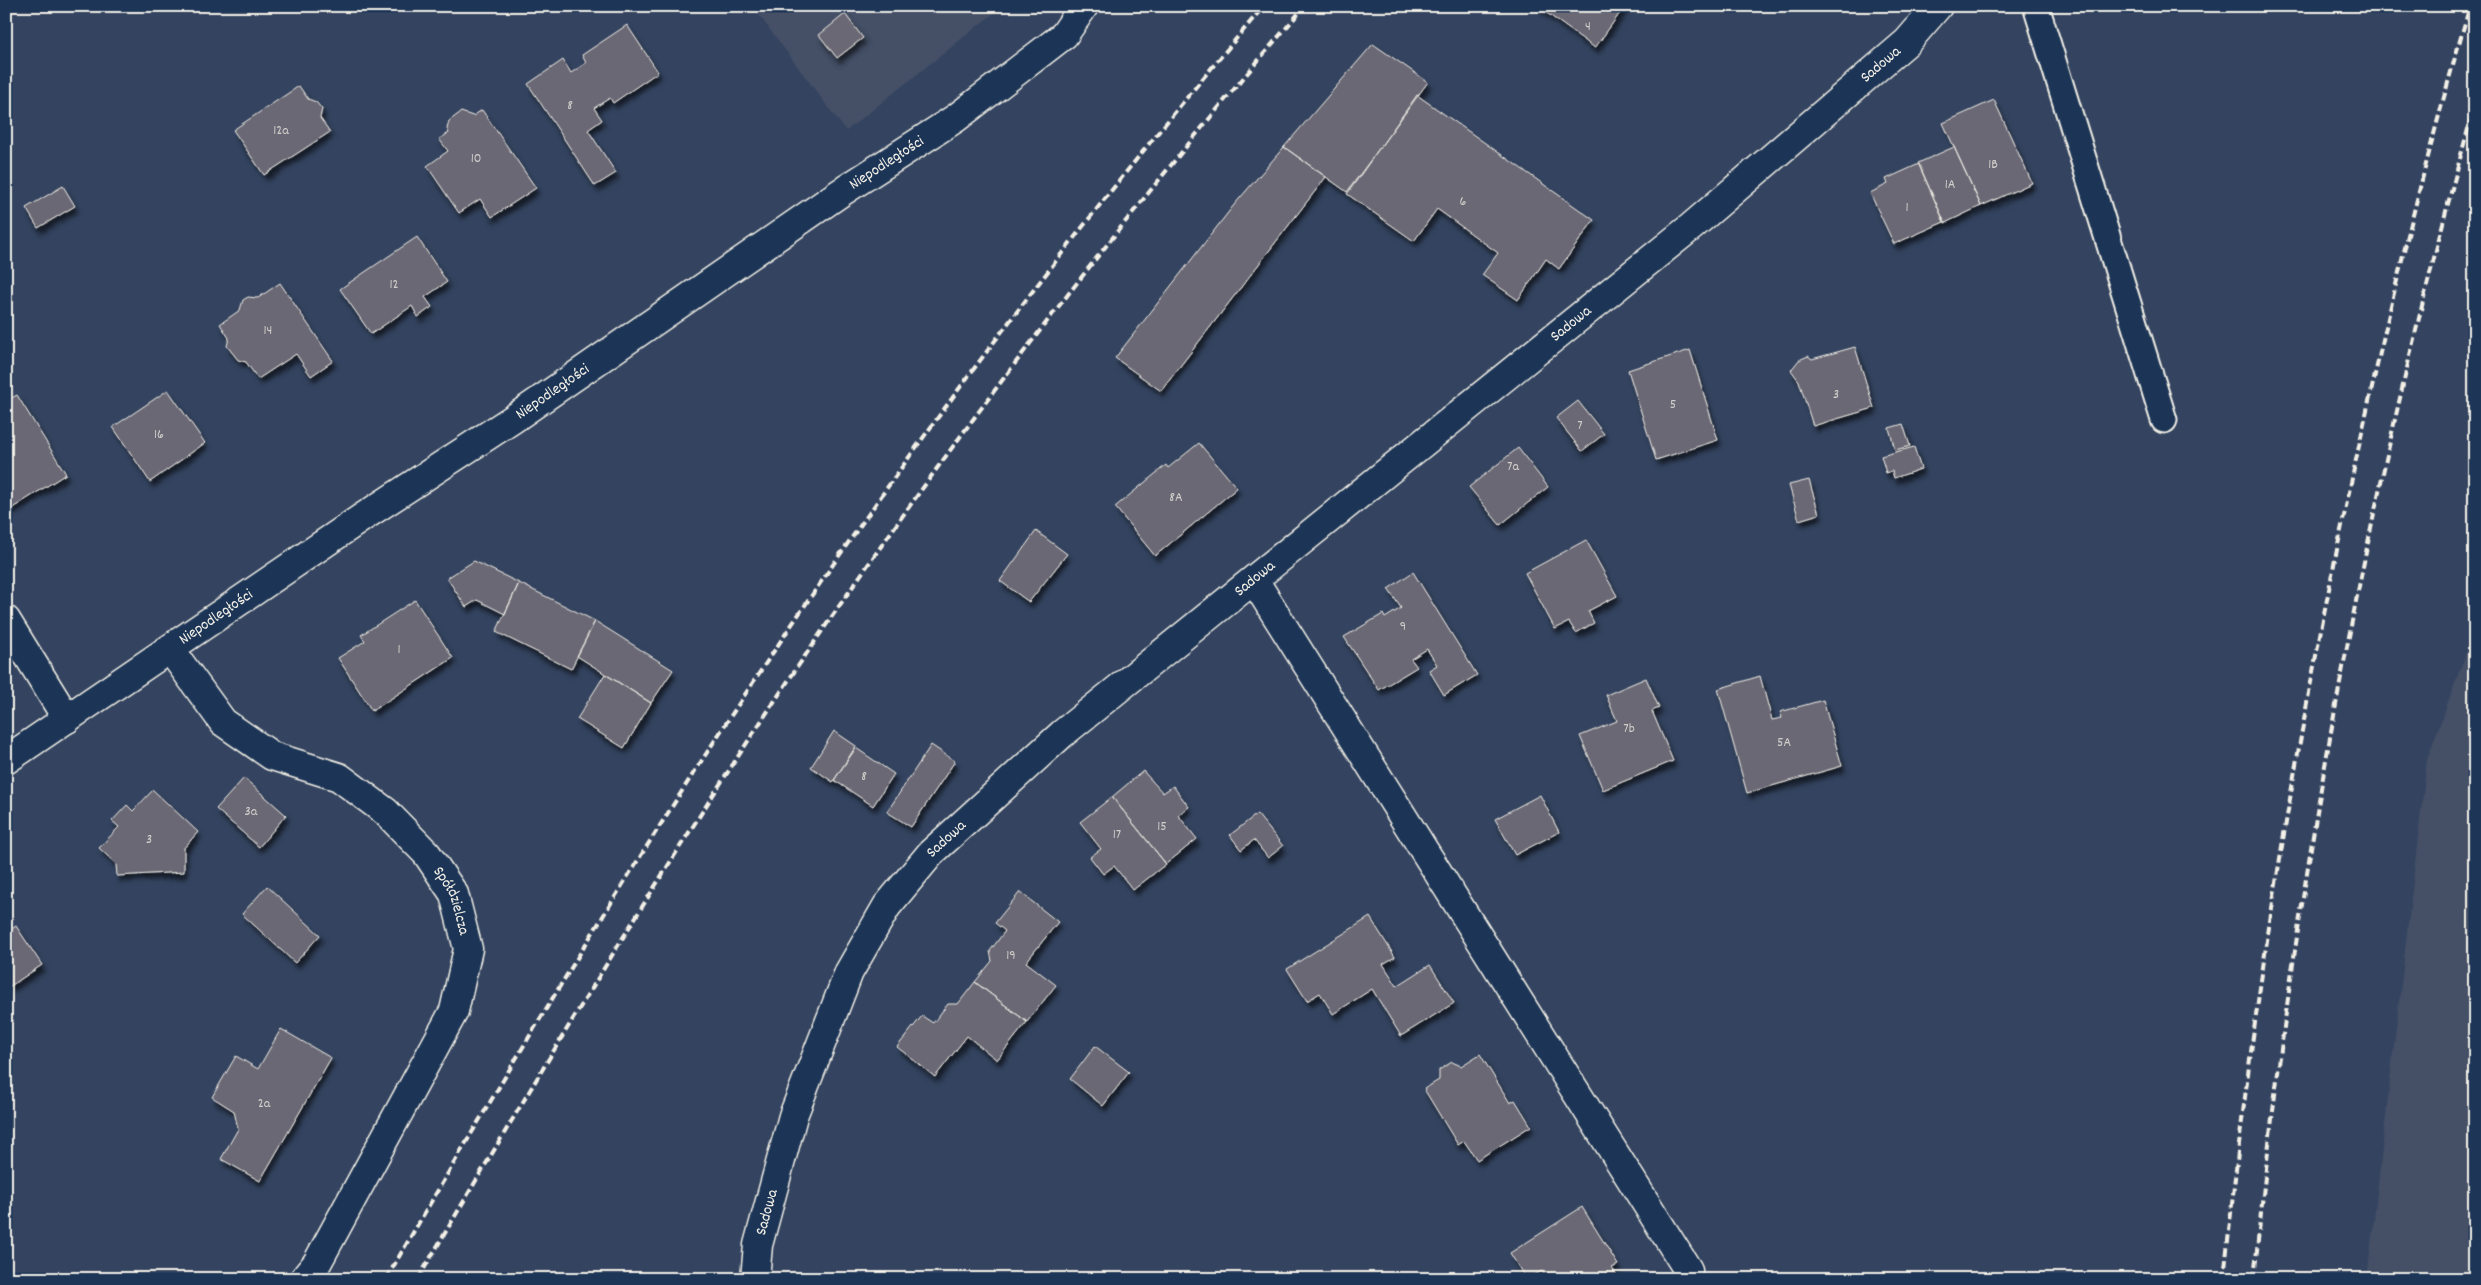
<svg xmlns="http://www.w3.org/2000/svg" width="2481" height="1285" viewBox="0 0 2481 1285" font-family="Dekko,sans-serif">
<defs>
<filter id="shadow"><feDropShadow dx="3" dy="5.5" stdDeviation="2.5" flood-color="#0009"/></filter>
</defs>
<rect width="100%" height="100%" fill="#344460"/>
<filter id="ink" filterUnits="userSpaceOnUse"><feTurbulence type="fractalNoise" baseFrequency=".02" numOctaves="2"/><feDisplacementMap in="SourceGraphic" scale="10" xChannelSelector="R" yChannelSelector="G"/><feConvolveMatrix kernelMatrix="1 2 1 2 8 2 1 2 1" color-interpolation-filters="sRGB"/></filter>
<g filter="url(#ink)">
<path fill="#444f66" d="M 752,6 L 1003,6 L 846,131 Z
M 2475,629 L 2475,1279 L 2367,1279 L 2427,759 Z"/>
<path fill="#6b6875" stroke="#f4f1e8" filter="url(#shadow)" d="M 1537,6 L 1625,6 L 1595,48 Z
M 845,14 L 863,38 L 837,58 L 819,35 Z
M 627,25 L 658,72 L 613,103 L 610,98 L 594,108 L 602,120 L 588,130 L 616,173 L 595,186 L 528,84 L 563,60 L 571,73 L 586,63 L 582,55 Z
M 1373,44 L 1428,82 L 1347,192 L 1284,147 Z
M 299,86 L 308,99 L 316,102 L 322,109 L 320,118 L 330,132 L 264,175 L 233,130 Z
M 1417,95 L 1594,220 L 1559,269 L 1546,259 L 1518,300 L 1482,275 L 1498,253 L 1437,209 L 1414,241 L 1347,194 Z
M 1994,100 L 2032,183 L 1981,206 L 1943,123 Z
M 482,110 L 536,188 L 492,217 L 480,199 L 459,213 L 427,166 L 448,151 L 439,139 L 449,133 L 447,129 L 449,121 L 461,112 L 473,116 Z
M 1284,147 L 1326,177 L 1161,391 L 1115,358 L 1234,205 Z
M 1954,147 L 1981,206 L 1945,223 L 1918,163 Z
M 1919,164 L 1944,222 L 1894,244 L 1870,193 L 1888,184 L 1886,179 Z
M 63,186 L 75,206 L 38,228 L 26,208 Z
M 417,237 L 447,282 L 425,297 L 432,307 L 418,317 L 412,306 L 371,334 L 340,289 Z
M 280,283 L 333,361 L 311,376 L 296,354 L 258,379 L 246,362 L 238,360 L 227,346 L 229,338 L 220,324 L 240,310 L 243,300 L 248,297 L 258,298 Z
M 1855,347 L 1874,408 L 1813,426 L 1799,381 L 1791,370 L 1799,360 L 1808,356 L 1812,359 Z
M 1690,350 L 1718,440 L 1656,460 L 1628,370 Z
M 168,390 L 205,443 L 150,482 L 113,427 Z
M 17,395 L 66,474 L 11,509 L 6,501 L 6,401 Z
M 1578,401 L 1604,434 L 1582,451 L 1556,418 Z
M 1903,424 L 1910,446 L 1895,450 L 1889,428 Z
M 1199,443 L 1237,488 L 1155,556 L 1115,507 L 1166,465 L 1168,468 Z
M 1914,447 L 1921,469 L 1894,478 L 1892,471 L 1886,473 L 1881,456 Z
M 1518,448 L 1548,487 L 1500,525 L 1469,487 Z
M 1809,480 L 1819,514 L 1799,520 L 1789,485 Z
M 1036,531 L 1067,554 L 1029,602 L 1000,581 Z
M 1586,540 L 1617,596 L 1588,611 L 1594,623 L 1576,633 L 1569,622 L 1555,629 L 1525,573 Z
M 474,561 L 519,583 L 505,614 L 477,600 L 466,607 L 447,578 Z
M 1413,572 L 1477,675 L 1444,695 L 1429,670 L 1437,665 L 1427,649 L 1411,659 L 1417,667 L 1379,690 L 1344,637 L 1383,614 L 1385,618 L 1401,608 L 1388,589 Z
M 519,583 L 595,621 L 571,669 L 496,632 Z
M 415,600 L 453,658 L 372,711 L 338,658 L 365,641 L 361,635 Z
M 595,621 L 673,670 L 651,703 L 577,656 Z
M 605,674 L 651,703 L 624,748 L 577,719 Z
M 1760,676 L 1772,720 L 1782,718 L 1780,712 L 1823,700 L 1842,766 L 1747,793 L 1718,689 Z
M 1646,678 L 1659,708 L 1652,711 L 1673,761 L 1603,790 L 1580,736 L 1617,721 L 1606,695 Z
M 834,731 L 856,746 L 833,782 L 811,767 Z
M 931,745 L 955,761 L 911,827 L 887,812 Z
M 856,748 L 894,774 L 873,806 L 834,780 Z
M 1143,771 L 1163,793 L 1173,786 L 1189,807 L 1178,815 L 1197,839 L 1166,864 L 1112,797 Z
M 244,778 L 286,815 L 259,847 L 216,809 Z
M 153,790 L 198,832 L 184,848 L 184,872 L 117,876 L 116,864 L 99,848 L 119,827 L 112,821 L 127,805 L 133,811 Z
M 1540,795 L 1559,832 L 1515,855 L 1495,819 Z
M 1112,797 L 1166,864 L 1133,890 L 1114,866 L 1103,874 L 1090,857 L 1101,849 L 1080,822 Z
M 1257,814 L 1283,846 L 1268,858 L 1254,840 L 1241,850 L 1230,835 Z
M 267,886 L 320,935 L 295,963 L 242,914 Z
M 1020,892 L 1058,922 L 1026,962 L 1056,985 L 1027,1022 L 975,982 L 992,961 L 990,951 L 1005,931 L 995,923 Z
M 1370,917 L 1395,957 L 1383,964 L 1397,986 L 1430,965 L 1454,1003 L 1401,1036 L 1372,989 L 1333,1014 L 1320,993 L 1307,1001 L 1287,969 Z
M 16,926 L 42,965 L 6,989 L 6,933 Z
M 975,982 L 1027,1022 L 997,1060 L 967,1036 L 935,1077 L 897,1047 L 922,1016 L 933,1023 L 948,1004 L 958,1004 Z
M 281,1029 L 331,1058 L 260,1181 L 221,1159 L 238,1129 L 234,1111 L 212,1097 L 236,1056 L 258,1069 Z
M 1095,1046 L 1129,1072 L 1103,1106 L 1070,1079 Z
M 1480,1054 L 1510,1103 L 1515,1100 L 1531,1126 L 1477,1160 L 1464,1141 L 1458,1145 L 1424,1089 L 1439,1080 L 1439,1070 L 1452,1062 L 1461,1066 Z
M 1582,1207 L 1618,1265 L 1612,1268 L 1619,1279 L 1547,1279 L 1542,1271 L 1526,1279 L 1510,1253 Z"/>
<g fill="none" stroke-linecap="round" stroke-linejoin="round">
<defs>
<path id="service" d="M 2036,6 L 2164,420"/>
<g id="minor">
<path d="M 1254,580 L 1688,1270"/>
<path d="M 6,620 L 67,719"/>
<path id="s1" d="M 170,649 L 223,722 L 272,756 L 339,777 L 386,812 L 427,854 L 454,894 L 468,949 L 454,1011 L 317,1263 L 304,1279"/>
<path id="s2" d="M 755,1279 L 758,1245 L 793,1116 L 849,972 L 887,906 L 931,853 L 1062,734 L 1691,227 L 1907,42 L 1938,6"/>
</g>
<g id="tertiary">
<path id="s3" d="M 6,760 L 363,517 L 513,419 L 840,193 L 956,118 L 1064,35 L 1084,6"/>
</g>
</defs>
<use href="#service" stroke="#f4f1e8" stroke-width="29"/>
<use href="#minor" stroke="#f4f1e8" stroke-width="31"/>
<use href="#tertiary" stroke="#f4f1e8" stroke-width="31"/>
<use href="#service" stroke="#1d3557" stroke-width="25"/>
<use href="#minor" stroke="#1d3557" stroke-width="28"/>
<use href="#tertiary" stroke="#1d3557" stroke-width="28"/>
<path stroke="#f4f1e8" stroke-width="4" stroke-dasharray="8 4" stroke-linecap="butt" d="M 386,1279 C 489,1102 594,926 706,754 C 875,493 1061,243 1264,6
M 418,1279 C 529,1090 641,903 762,720 C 927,471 1109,232 1305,6
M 2224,1279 C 2252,1002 2298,727 2357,455 C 2390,305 2426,154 2470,6
M 2254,1279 C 2294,882 2368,488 2475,104"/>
</g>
</g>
<g text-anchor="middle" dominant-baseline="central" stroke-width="4" stroke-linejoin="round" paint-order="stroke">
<g font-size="14" fill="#d2cfcb">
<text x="1588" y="27">4</text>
<text x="570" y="106">8</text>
<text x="281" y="131">12a</text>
<text x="476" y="159">10</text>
<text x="1993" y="165">1B</text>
<text x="1950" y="185">1A</text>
<text x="1463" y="202">6</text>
<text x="1907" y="208">1</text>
<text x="394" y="285">12</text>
<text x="268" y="331">14</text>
<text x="1836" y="395">3</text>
<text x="1673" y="405">5</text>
<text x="1580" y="426">7</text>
<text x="159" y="435">16</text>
<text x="1513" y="467">7a</text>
<text x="1176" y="498">8A</text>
<text x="1403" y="627">9</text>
<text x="399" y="650">1</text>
<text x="1629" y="729">7b</text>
<text x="1784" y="743">5A</text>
<text x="864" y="777">8</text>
<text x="251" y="812">3a</text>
<text x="1162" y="827">15</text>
<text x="1117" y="835">17</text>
<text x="149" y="840">3</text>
<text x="1011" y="956">19</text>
<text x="264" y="1104">2a</text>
</g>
<g font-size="16" fill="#f4f1e8" stroke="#1d3557">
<text stroke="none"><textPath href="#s2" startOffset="1702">Sadowa</textPath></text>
<text stroke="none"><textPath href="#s3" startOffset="1064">Niepodległości</textPath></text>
<text stroke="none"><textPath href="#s2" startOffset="1298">Sadowa</textPath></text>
<text stroke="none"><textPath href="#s3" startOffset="659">Niepodległości</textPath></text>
<text stroke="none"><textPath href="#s2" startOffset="892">Sadowa</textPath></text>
<text stroke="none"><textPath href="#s3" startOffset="254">Niepodległości</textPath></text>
<text stroke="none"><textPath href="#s2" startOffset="488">Sadowa</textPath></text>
<text stroke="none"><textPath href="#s1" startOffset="391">Spółdzielcza</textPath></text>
<text stroke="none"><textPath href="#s2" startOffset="68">Sadowa</textPath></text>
</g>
</g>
<rect width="2481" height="1285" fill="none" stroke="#1d3557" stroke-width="25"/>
<rect x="12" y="12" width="2456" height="1260" fill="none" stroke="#f4f1e8" stroke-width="2" filter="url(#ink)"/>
</svg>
